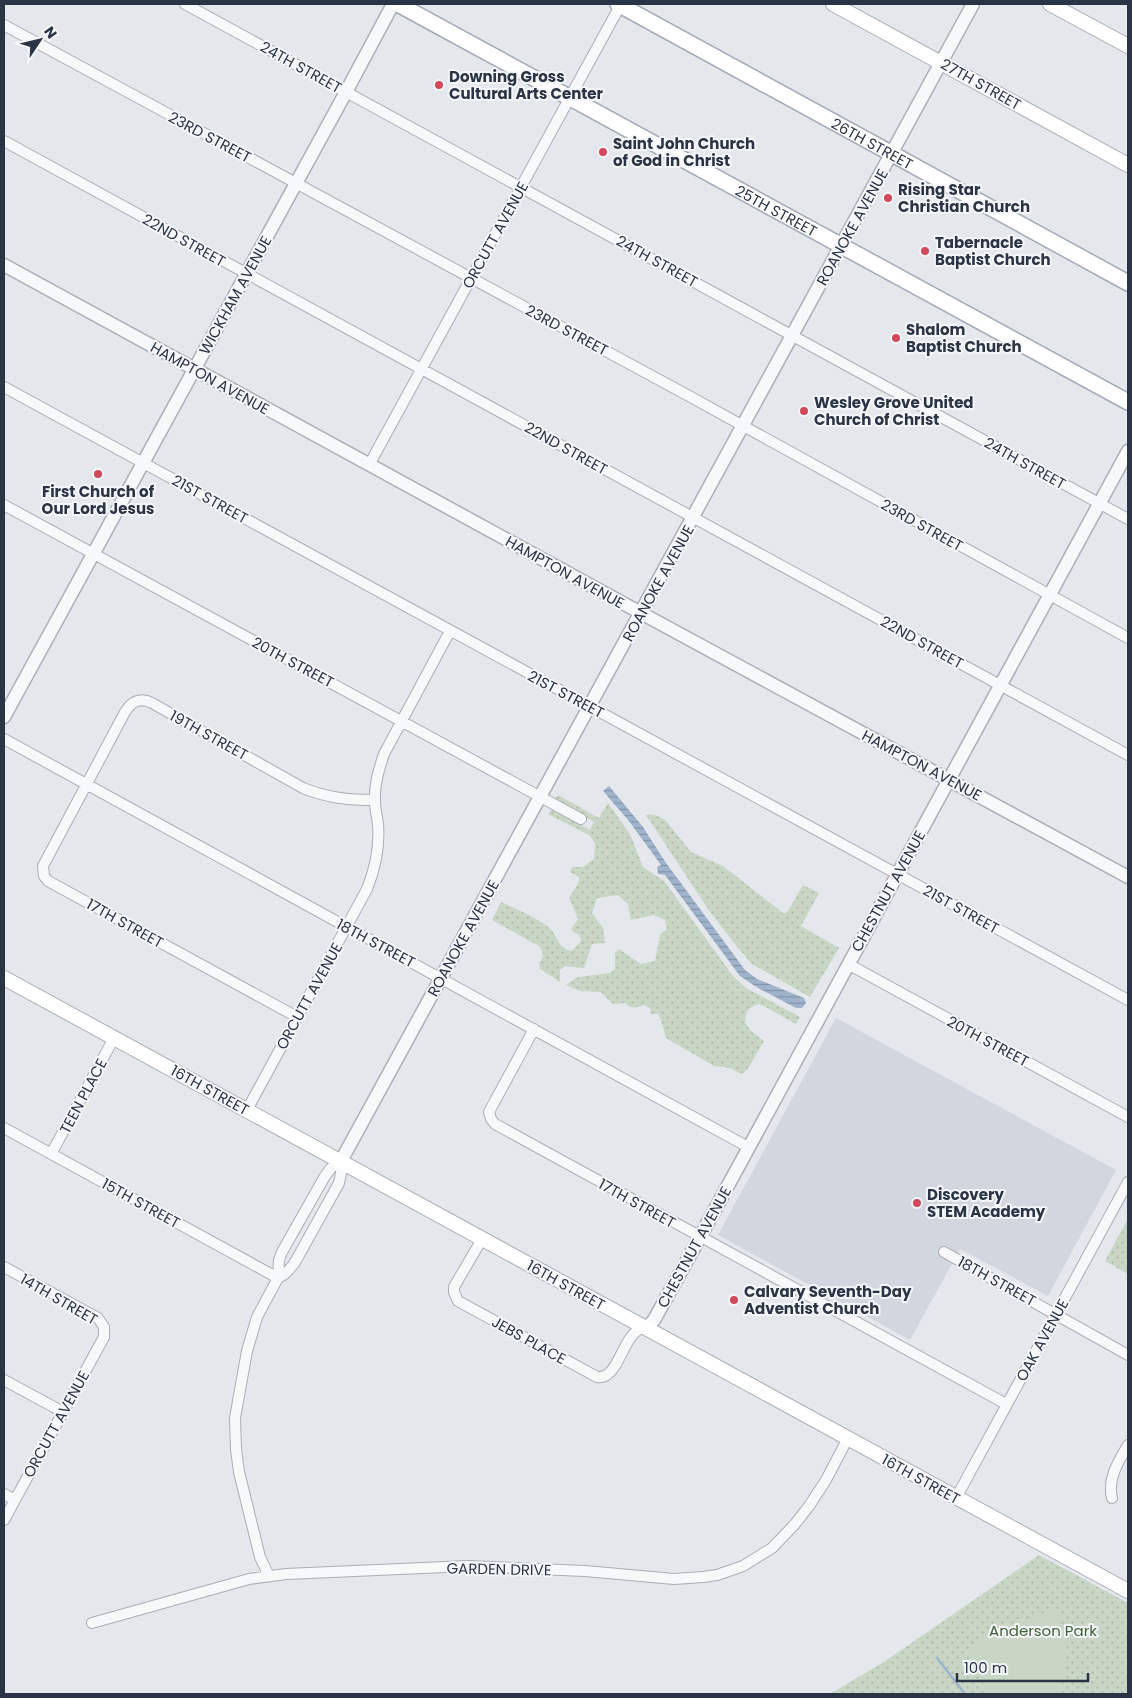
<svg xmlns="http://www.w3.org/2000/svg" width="1132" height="1698" viewBox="0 0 1132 1698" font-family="Poppins,sans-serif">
<defs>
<pattern id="grass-dots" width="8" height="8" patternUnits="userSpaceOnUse" patternTransform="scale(1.25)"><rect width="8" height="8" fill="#c9d6c5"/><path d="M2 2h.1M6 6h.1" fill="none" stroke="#adb8ab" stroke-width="1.8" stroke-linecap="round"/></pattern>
<pattern id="water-rules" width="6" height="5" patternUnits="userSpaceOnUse" patternTransform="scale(1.25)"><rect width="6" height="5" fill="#9fb4cc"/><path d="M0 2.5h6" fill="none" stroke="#8293a7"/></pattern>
</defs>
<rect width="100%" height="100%" fill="#e4e7ec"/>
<path fill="#d2d6de" d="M 836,1018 L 1116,1170 L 1048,1296 L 960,1249 L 910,1340 L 718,1235 Z"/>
<path fill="url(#grass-dots)" d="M 558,795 L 599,818 L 608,803 L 630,834 L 643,867 L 664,881 L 733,976 L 746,988 L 800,1017 L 796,1024 L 760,1004 C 747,1007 746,1011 745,1023 L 752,1032 L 764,1041 L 747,1070 L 741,1074 L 730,1068 L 714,1066 L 666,1038 L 661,1020 L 658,1014 L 651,1014 L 650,1008 L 644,1005 C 637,1008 631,1009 625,1003 L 613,1004 L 601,992 L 581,991 L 566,985 L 578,977 L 610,973 L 615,969 L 615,953 L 619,949 L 641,964 L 655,961 L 660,935 L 667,929 L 665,920 L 654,915 L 631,920 L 628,904 L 618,895 L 597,898 L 592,913 L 603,928 L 605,943 L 592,944 L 584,968 L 565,966 L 560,970 L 560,982 L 540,969 L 539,963 C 544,957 544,953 539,946 L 492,920 L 501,902 C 516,909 533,916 547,926 C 558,933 555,946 571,951 L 581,942 L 580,936 L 571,930 L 578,919 L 569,898 L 578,884 L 579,877 L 570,872 L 572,867 L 583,867 L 594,859 L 595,843 L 589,835 L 548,814 L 552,809 L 590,830 L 594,822 L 555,799 Z
M 649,814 L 658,816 L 666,821 L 691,852 L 723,866 L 783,913 L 785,913 L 788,911 L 803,885 L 819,893 L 801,926 L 839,948 L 810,997 L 752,964 L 734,943 L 708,909 L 648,818 L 646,815 Z
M 1128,1219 L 1128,1274 L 1105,1261 Z
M 1039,1555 L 1128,1603 L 1128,1694 L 830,1694 L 884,1662 Z"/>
<path fill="#c9d6c5" d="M 1056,1609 C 1070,1636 1070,1667 1056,1694 L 989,1694 L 975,1670 L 970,1652 L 972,1645 L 993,1631 Z"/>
<path fill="url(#water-rules)" d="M 609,786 L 643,827 L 666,863 L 745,970 L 757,979 L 804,998 L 806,1003 L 802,1008 L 796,1008 L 758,988 L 740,976 L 665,875 L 658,874 L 657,867 L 661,865 L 629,821 L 603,791 Z"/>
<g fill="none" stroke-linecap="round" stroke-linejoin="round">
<path stroke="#9fb4cc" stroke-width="2.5" d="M 937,1658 L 965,1694"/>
<defs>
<path id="minor" d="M 185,4 L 1128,519
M 4,25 L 689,396 L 1128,638
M 4,141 L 1128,755
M 4,387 L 1128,1000
M 369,465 L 621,4
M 4,505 L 581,819
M 4,739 L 748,1147
M 848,964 L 1128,1117
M 297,1017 L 48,881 L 44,876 L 43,866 L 125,712 C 132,701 140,697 152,703 L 303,788 C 328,798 348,800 375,800
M 534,1029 L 489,1112 L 491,1119 L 495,1124 L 1006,1404
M 247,1110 L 367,889 C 375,869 380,847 378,824 C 377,816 375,809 375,801 C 374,785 379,769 384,754 L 450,631
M 4,1128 L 278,1278
M 51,1154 L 114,1038
M 482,1239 L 454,1287 L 454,1292 L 458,1301 L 597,1377 C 620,1380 621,1334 644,1327
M 944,1252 L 1128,1355
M 4,1267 L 98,1318 L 104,1327
M 278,1278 L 285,1274 L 294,1264 L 339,1183 L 341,1173 L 341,1161
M 4,1380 L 63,1412
M 4,1494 L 15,1500
M 956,1498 L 1128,1182
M 1112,1498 C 1107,1478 1119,1461 1128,1445
M 4,1520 L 104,1337 L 104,1327
M 269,1576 L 260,1557 L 239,1472 L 236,1449 L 235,1418 L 247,1351 L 257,1317 L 278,1278 L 279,1260 L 282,1252 L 325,1176 L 331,1168 L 341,1161
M 92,1623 L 249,1579 L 286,1574 L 468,1566 L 585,1571 L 674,1579 L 703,1577 L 717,1575 L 743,1566 L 772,1548 L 795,1524 L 809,1506 L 826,1480 L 848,1438"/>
<path id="tertiary" d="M 4,265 L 641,613 L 1128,877
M 4,717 L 346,92 L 393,4
M 341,1161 L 973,4
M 644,1327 L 649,1325 L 654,1320 L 700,1237 L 1128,451"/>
<path id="secondary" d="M 833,4 L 1128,165
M 1050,4 L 1128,46
M 4,978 L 1128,1591"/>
<g id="primary">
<path id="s1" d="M 398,4 L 1128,402"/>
<path id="s2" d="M 618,4 L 1128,283"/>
</g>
</defs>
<use href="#minor" stroke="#a9aeb7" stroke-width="12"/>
<use href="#tertiary" stroke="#a9aeb7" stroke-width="15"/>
<use href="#secondary" stroke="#a9aeb7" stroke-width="16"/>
<use href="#primary" stroke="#a3abb8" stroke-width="18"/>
<use href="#minor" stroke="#f7f8fa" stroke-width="10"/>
<use href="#tertiary" stroke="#f7f8fa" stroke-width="12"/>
<use href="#secondary" stroke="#fff" stroke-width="14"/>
<use href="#primary" stroke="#fff" stroke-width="15"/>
</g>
<g fill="#d1495b" stroke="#f4f6f9" stroke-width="2">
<circle cx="439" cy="85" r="5"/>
<circle cx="603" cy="152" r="5"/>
<circle cx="888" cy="198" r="5"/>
<circle cx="925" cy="251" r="5"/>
<circle cx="896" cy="338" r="5"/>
<circle cx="804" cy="411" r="5"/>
<circle cx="98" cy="474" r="5"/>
<circle cx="917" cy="1203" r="5"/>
<circle cx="734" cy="1300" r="5"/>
</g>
<g text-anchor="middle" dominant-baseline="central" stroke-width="4" stroke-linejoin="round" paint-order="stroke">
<g font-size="15" fill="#2b3445" stroke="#f4f6f9">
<text transform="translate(301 67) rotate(29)">24TH STREET</text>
<text transform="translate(981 84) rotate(29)">27TH STREET</text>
<text transform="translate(210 137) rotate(28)">23RD STREET</text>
<text stroke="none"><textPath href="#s2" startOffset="290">26TH STREET</textPath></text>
<text stroke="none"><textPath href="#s1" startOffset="431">25TH STREET</textPath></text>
<text transform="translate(852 227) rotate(-61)">ROANOKE AVENUE</text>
<text transform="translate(495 235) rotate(-61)">ORCUTT AVENUE</text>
<text transform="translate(184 240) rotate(29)">22ND STREET</text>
<text transform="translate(657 261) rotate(29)">24TH STREET</text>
<text transform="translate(235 295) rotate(-61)">WICKHAM AVENUE</text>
<text transform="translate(567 330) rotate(28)">23RD STREET</text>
<text transform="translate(210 378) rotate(29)">HAMPTON AVENUE</text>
<text transform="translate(566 448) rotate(29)">22ND STREET</text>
<text transform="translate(1025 463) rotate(29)">24TH STREET</text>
<text transform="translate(210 499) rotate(29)">21ST STREET</text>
<text transform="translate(922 525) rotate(29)">23RD STREET</text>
<text transform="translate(565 572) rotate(29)">HAMPTON AVENUE</text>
<text transform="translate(658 583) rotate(-61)">ROANOKE AVENUE</text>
<text transform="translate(922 642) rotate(29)">22ND STREET</text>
<text transform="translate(293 662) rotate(28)">20TH STREET</text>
<text transform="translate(566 694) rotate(28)">21ST STREET</text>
<text transform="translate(209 735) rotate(29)">19TH STREET</text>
<text transform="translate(922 765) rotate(28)">HAMPTON AVENUE</text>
<text transform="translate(888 891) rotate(-61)">CHESTNUT AVENUE</text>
<text transform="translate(961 909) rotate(29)">21ST STREET</text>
<text transform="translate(125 923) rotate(29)">17TH STREET</text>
<text transform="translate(463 938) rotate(-61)">ROANOKE AVENUE</text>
<text transform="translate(376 943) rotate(28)">18TH STREET</text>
<text transform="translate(309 996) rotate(-61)">ORCUTT AVENUE</text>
<text transform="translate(988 1041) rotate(28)">20TH STREET</text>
<text transform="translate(210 1090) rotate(29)">16TH STREET</text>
<text transform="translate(83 1096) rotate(-62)">TEEN PLACE</text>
<text transform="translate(141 1203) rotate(29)">15TH STREET</text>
<text transform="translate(637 1203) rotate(29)">17TH STREET</text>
<text transform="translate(694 1247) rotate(-61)">CHESTNUT AVENUE</text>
<text transform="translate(997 1281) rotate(29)">18TH STREET</text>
<text transform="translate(566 1285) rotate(29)">16TH STREET</text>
<text transform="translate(59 1299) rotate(30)">14TH STREET</text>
<text transform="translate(529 1340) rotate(29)">JEBS PLACE</text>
<text transform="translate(1042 1340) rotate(-61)">OAK AVENUE</text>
<text transform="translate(56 1424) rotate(-61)">ORCUTT AVENUE</text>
<text transform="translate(921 1479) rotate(29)">16TH STREET</text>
<text transform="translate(499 1569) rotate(1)">GARDEN DRIVE</text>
</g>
<g font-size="15" font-weight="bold" fill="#2b3445" stroke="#f4f6f9" text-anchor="start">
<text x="449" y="76">Downing Gross<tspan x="449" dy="17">Cultural Arts Center</tspan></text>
<text x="613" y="143">Saint John Church<tspan x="613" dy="17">of God in Christ</tspan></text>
<text x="898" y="189">Rising Star<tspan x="898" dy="17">Christian Church</tspan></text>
<text x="935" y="242">Tabernacle<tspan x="935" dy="17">Baptist Church</tspan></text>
<text x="906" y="329">Shalom<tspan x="906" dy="17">Baptist Church</tspan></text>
<text x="814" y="402">Wesley Grove United<tspan x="814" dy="17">Church of Christ</tspan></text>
<text x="98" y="491" text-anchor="middle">First Church of<tspan x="98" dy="17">Our Lord Jesus</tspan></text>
<text x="927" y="1194">Discovery<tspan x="927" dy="17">STEM Academy</tspan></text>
<text x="744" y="1291">Calvary Seventh-Day<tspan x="744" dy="17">Adventist Church</tspan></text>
</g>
<g font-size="15" fill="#3f6138" stroke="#f4f6f9">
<text x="1043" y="1630">Anderson Park</text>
</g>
</g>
<rect width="1132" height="1698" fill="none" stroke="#2b3445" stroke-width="10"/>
<g transform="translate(40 40) rotate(55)" stroke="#f4f6f9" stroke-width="4" paint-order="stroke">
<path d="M0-4L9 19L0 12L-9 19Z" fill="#2b3445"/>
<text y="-8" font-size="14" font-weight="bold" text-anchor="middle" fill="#2b3445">N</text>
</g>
<path d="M957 1673v8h131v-8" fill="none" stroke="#2b3445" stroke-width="2.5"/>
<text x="964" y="1673" font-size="15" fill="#2b3445" stroke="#f4f6f9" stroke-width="4" paint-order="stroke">100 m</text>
</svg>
